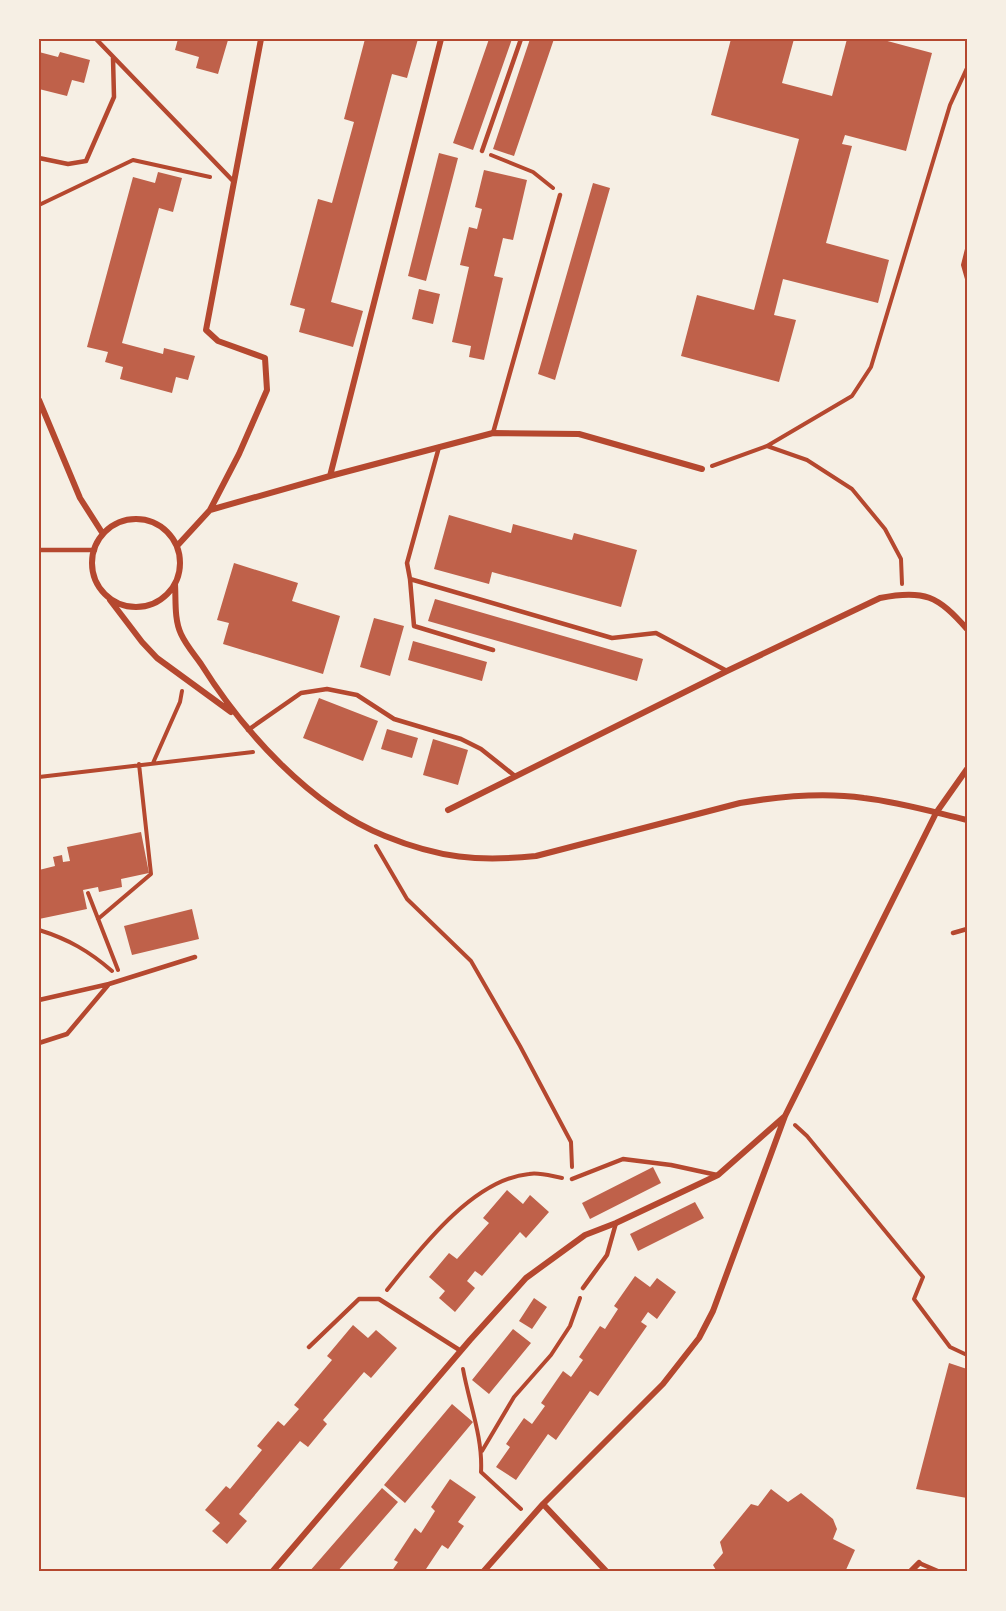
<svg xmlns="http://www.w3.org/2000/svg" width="1006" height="1611" viewBox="0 0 1006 1611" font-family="'Exo 2',sans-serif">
<rect width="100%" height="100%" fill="#f6efe4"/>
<path fill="#bf614a" d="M 178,39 L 228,40 L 218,74 L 196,68 L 199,57 L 175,50 Z
M 365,39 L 418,39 L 407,78 L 392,74 L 331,302 L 363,311 L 353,347 L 299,332 L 305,309 L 290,305 L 318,199 L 332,203 L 354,122 L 344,119 Z
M 489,39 L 512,39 L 473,150 L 453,143 Z
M 530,39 L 554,39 L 514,156 L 493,149 Z
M 731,39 L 794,39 L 782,83 L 832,96 L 847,39 L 880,39 L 932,53 L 906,151 L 845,135 L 842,144 L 852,146 L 826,243 L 889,260 L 878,303 L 783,279 L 774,315 L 796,320 L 779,382 L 681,356 L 697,295 L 754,310 L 799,139 L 711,115 Z
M 39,52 L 58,57 L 60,52 L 90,60 L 84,83 L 72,80 L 67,96 L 39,89 Z
M 439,153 L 458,158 L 426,281 L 408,276 Z
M 484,170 L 527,180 L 513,240 L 503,238 L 494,276 L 503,278 L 484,360 L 469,357 L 471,346 L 452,342 L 469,267 L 460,265 L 469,227 L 477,229 L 482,209 L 475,207 Z
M 158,172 L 182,178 L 173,212 L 159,208 L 122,343 L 163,354 L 164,348 L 195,356 L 188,380 L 176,377 L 172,393 L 120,379 L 123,367 L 105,362 L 108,352 L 87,347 L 133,177 L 155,183 Z
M 593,183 L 610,188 L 555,380 L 538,374 Z
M 419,289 L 440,294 L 433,324 L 412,319 Z
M 449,515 L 511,533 L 513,524 L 572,540 L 574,533 L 637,550 L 621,607 L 492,572 L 489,584 L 434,569 Z
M 234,563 L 298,583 L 292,601 L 340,616 L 323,674 L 223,644 L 229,623 L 217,620 Z
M 435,599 L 643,659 L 637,681 L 428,621 Z
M 374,618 L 404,626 L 390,676 L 360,667 Z
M 413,641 L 487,662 L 482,681 L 408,660 Z
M 319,698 L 378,721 L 363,761 L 303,738 Z
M 387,729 L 418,738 L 412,758 L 381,749 Z
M 433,739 L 468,750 L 458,785 L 423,775 Z
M 141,832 L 149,873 L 121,879 L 122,887 L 99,892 L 98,887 L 83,890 L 87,909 L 39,919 L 39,870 L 55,866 L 53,857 L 62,855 L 63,862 L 70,861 L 67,847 Z
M 192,909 L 199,939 L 132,955 L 124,926 Z
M 653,1167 L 661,1183 L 590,1219 L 582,1203 Z
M 507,1190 L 523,1204 L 530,1195 L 549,1212 L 526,1238 L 520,1232 L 482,1276 L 475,1271 L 467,1281 L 475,1288 L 455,1312 L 439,1298 L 445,1291 L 429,1277 L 449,1253 L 457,1259 L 489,1223 L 483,1218 Z
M 695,1202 L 704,1218 L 638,1251 L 630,1234 Z
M 635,1276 L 650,1287 L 657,1278 L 676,1292 L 657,1319 L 648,1312 L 641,1322 L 647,1326 L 598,1396 L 590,1391 L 556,1440 L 548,1434 L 516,1480 L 496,1467 L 510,1447 L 506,1444 L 524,1418 L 532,1424 L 545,1406 L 541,1403 L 563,1371 L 571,1377 L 583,1360 L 579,1357 L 600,1326 L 605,1329 L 618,1309 L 614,1306 Z
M 534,1298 L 547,1307 L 532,1329 L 519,1321 Z
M 353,1325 L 368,1338 L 376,1330 L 397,1348 L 371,1378 L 364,1372 L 323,1420 L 327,1424 L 308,1447 L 300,1441 L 239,1514 L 247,1521 L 227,1544 L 212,1531 L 220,1523 L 205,1510 L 226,1486 L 230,1489 L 262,1450 L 257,1446 L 278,1421 L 284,1426 L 299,1409 L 294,1405 L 332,1360 L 327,1356 Z
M 513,1329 L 531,1343 L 489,1394 L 472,1380 Z
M 949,1363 L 967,1369 L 967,1498 L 916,1489 Z
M 452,1404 L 473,1422 L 405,1503 L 384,1485 Z
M 450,1479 L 476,1497 L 458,1522 L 464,1526 L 448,1549 L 442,1545 L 424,1572 L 391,1572 L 398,1562 L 394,1560 L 415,1528 L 421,1533 L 435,1511 L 431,1507 Z
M 382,1488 L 398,1502 L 337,1572 L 309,1572 Z
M 771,1489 L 788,1502 L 801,1493 L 833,1519 L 837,1529 L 833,1539 L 855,1550 L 845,1572 L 717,1572 L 713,1565 L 723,1553 L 720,1542 L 751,1504 L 758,1506 Z"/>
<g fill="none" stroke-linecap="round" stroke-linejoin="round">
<path stroke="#b5482f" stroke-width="4" d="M 491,155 L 533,172 L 553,188
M 39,205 L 133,160 L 210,177
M 967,249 L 963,265 L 967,279
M 767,446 L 852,396 L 871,367 L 950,105 L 967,68
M 712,466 L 767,446 L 807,460 L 852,489 L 885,529 L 901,559 L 902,584
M 153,763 L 180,702 L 182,691
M 39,777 L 253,752
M 376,846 L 407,899 L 471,961 L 520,1046 L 571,1142 L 572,1167
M 88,893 L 118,970
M 98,919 L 151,874 L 139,764
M 39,930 C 68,939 89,951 112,971
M 795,1125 L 807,1136 L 923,1277 L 914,1299 L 950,1347 L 967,1355
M 387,1290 C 420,1249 473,1179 529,1174 C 539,1172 551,1176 562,1178
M 463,1369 C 469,1403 483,1437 481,1472 L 521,1509
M 482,1451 L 514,1397 L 551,1355 L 570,1326 L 580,1298"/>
<path stroke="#b5482f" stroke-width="4.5" d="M 96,39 L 234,182
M 482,151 L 521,39
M 39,158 L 68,164 L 86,161 L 114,97 L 113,58
M 493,433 L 560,195
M 439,447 L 407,563 L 410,579 L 612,638 L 656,633 L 727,671
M 39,550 L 95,550
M 410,579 L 414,626 L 493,650
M 248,730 L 301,693 L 327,689 L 357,695 L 394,719 L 461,739 L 481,749 L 515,776
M 953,933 L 967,929
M 39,1000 L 109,984
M 39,1043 L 67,1034 L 109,984 L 195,957
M 572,1179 L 623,1159 L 671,1165 L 717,1175
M 583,1288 L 607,1255 L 616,1223
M 309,1347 L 359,1299 L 379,1299 L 461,1351
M 919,1563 L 940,1572"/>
<path stroke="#b5482f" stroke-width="6" d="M 39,400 L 80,498 L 103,534
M 330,476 L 441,39
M 210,510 L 239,454 L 267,390 L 265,358 L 218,341 L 206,330 L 261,39
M92 563a44 44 0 1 1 88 0a44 44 0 1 1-88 0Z
M 177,546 L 210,510 L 330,476 L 493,433 L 579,434 L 702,469
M 175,584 C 176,600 174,619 181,634 C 186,645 194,654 201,664 C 243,731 310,806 385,836 C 439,858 478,862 536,856 L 740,803 C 781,796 823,792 864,798 C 899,802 933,812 967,820
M 110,600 L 142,642 L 157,658 L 231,712
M 448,810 L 727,671 L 880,598 C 924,589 938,596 967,629
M 543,1504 L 607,1572
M 272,1572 L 470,1340 L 526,1278 L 585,1235 L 616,1223 L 718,1175 L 785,1116
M 483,1572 L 543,1504 L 663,1384 L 699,1338 L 713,1311 L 785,1116 L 936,813 L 967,769
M 910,1572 L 919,1563"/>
</g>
<rect width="1006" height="1611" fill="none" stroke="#f6efe4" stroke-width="81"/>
<rect x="40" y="40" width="926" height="1530" fill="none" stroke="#b5482f" stroke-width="2"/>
</svg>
